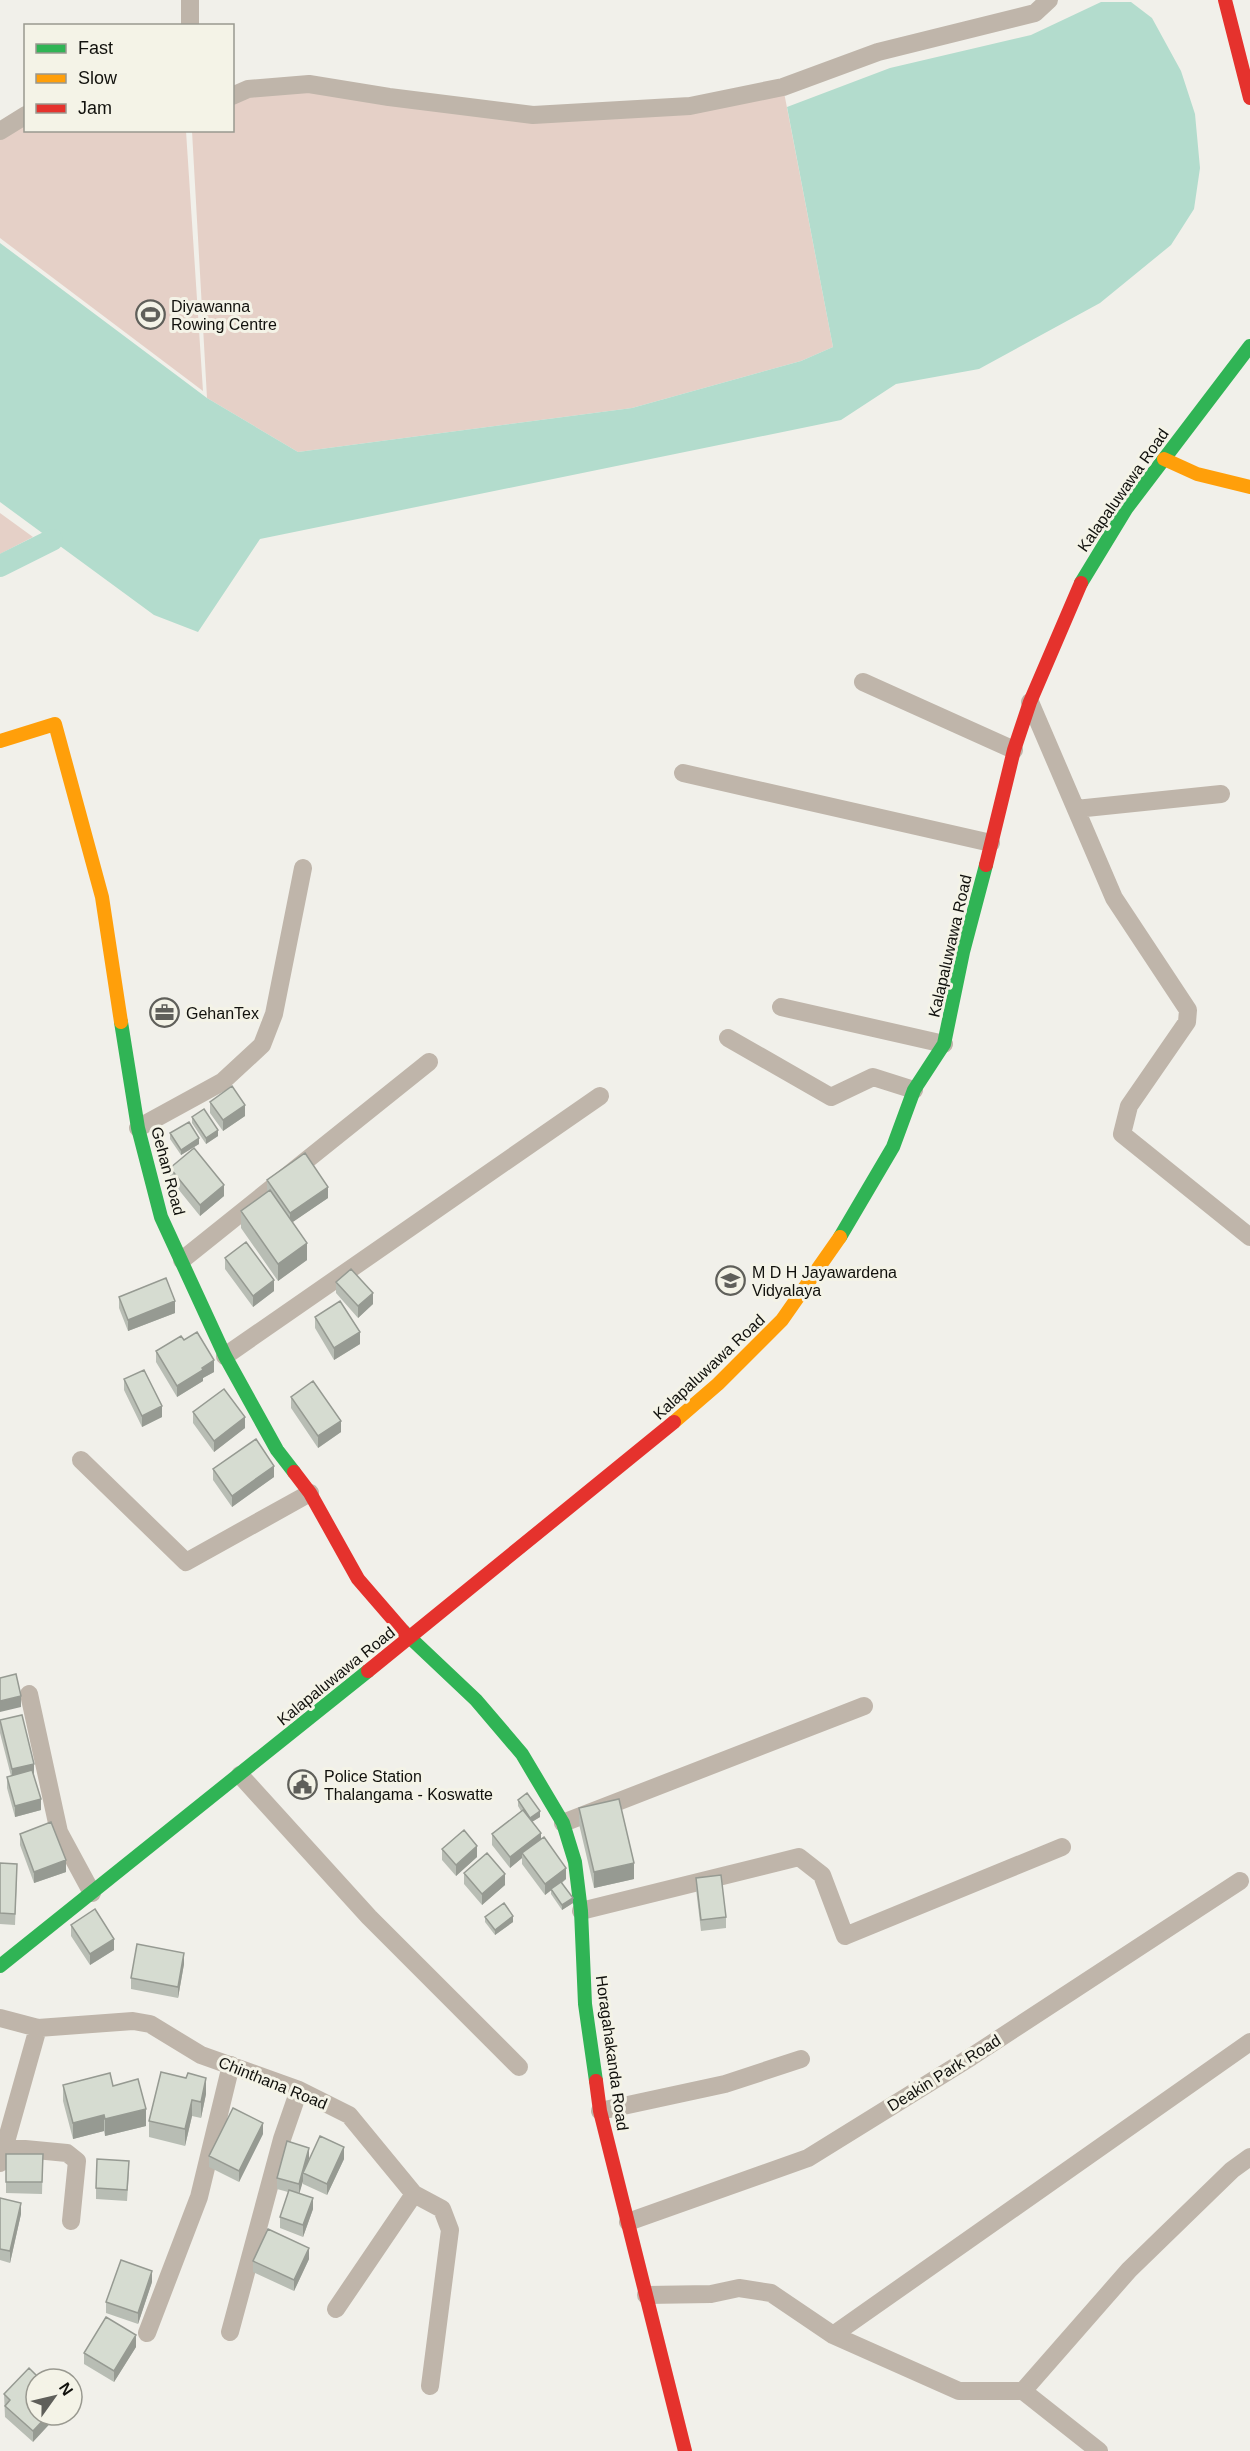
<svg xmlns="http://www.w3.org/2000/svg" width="1250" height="2451" viewBox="0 0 1250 2451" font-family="Arial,sans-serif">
<rect width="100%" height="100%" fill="#f1f0ea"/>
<path fill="#e5d0c7" d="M 309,84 L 533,115 L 783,87 L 833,347 L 801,361 L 632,408 L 298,452 L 207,398 L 192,131 L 232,130 L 233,96 Z
M 25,123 L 26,130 L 186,131 L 203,391 L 0,238 L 0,140 Z
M 0,513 L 33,537 L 0,554 Z"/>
<path fill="#b3dccd" d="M 1101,2 L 1131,2 L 1152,18 L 1181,71 L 1195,114 L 1200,168 L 1194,209 L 1171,245 L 1100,303 L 979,369 L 896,384 L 841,420 L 260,539 L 198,632 L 154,615 L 0,502 L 0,243 L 207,398 L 298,452 L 632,408 L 801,361 L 833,347 L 787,107 L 890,68 L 1031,35 Z"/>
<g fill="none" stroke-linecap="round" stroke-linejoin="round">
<path stroke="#b3dccd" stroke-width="22" d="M 0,566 L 52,540"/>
<path stroke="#bfb5aa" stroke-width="18" d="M 190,0 L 190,26
M 232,96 L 248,89 L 309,84 L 389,97 L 533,115 L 690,106 L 783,87 L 878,52 L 1035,13 L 1049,0
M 0,131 L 26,115
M 863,682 L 1014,750
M 1030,702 L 1114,898 L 1188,1010 L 1187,1022 L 1129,1106 L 1122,1134 L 1250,1237
M 683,773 L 991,843
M 1076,809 L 1221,794
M 781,1007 L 944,1044
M 728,1038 L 831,1097 L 873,1077 L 914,1090
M 138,1128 L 222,1082 L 262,1045 L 274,1014 L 303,868
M 182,1260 L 429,1062
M 225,1356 L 600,1096
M 81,1460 L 186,1562 L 310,1493
M 29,1694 L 59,1832 L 92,1893
M 240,1775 L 369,1917 L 519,2067
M 563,1823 L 864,1706
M 581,1911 L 799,1857 L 822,1875 L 845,1936 L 1062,1847
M 0,2018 L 38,2028 L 133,2021 L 150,2024 L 201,2055 L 299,2090 L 349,2115 L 414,2194 L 442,2209 L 450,2230 L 430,2386
M 600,2111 L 725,2084 L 801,2059
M 4,2147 L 67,2153 L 77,2161 L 71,2221
M 0,2163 L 38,2028
M 628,2222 L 808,2158 L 971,2057 L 1240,1881
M 646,2295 L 711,2294 L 739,2288 L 771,2293 L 833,2335 L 959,2391 L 1023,2391 L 1099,2451
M 336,2309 L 414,2194
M 230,2332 L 282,2139 L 299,2090
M 147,2333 L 199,2197 L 231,2065
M 833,2335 L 1250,2042
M 1023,2391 L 1129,2270 L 1232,2170 L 1250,2157"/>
<path stroke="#30b455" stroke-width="14" d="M 1081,583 L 1126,509 L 1250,346
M 121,1022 L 138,1128 L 161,1217 L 225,1356 L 277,1450 L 294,1472
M 840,1237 L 893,1147 L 914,1090 L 944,1044 L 963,952 L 986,865
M 403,1631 L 476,1700 L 522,1754 L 563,1823 L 575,1862 L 581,1911 L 585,2004 L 596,2081
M 0,1966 L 368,1671"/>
<path stroke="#ff9f0a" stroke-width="14" d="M 1164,459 L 1197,474 L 1250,487
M 0,741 L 55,724 L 102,897 L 121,1022
M 674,1422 L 718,1384 L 782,1320 L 840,1237"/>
<path stroke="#e5322d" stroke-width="14" d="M 1225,0 L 1250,98
M 986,865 L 1014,750 L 1030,702 L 1081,583
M 294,1472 L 310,1493 L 358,1579 L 403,1631
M 368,1671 L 674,1422
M 596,2081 L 600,2111 L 685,2451"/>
</g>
<path fill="#b8bdb4" d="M 210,1102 L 245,1116 L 223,1131 L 210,1113 Z
M 192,1117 L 218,1136 L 206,1144 L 192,1123 Z
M 170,1133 L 199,1144 L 181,1155 L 170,1139 Z
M 170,1168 L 224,1196 L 200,1216 L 170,1179 Z
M 267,1180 L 328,1198 L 292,1222 L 307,1260 L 278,1281 L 241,1228 L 241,1211 L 267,1192 Z
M 225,1258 L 274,1291 L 253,1307 L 225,1269 Z
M 336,1282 L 373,1304 L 358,1318 L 336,1293 Z
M 119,1297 L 175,1313 L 128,1331 L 119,1308 Z
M 315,1317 L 360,1344 L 334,1360 L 315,1328 Z
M 184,1340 L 214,1372 L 203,1378 L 203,1381 L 177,1397 L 156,1362 L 156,1351 Z
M 124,1379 L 162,1417 L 142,1427 L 124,1390 Z
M 291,1397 L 341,1432 L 318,1448 L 291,1408 Z
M 193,1412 L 245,1428 L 214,1452 L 193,1423 Z
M 213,1469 L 274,1477 L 232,1507 L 213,1480 Z
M 0,1720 L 34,1775 L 41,1810 L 15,1817 L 7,1788 L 7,1777 L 11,1776 L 0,1733 Z
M 518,1800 L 540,1817 L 532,1822 L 541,1839 L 566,1879 L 562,1883 L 573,1903 L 562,1910 L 551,1894 L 551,1890 L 545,1895 L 522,1864 L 522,1858 L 510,1868 L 492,1845 L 492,1834 L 521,1811 L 518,1806 Z
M 579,1808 L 634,1879 L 594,1888 L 579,1824 Z
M 20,1834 L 66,1872 L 34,1883 L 20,1845 Z
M 442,1849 L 477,1857 L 456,1876 L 442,1860 Z
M 0,1863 L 17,1875 L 15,1925 L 0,1924 Z
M 464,1873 L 505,1885 L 482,1905 L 464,1884 Z
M 696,1878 L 726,1917 L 726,1928 L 701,1931 L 696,1889 Z
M 485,1917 L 513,1922 L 495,1935 L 485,1922 Z
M 71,1925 L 114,1950 L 90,1965 L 71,1936 Z
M 184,1964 L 178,1998 L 131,1989 L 131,1978 Z
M 161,2072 L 206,2094 L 201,2118 L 192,2116 L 185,2146 L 149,2137 L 149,2121 Z
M 63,2085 L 113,2086 L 146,2126 L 105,2136 L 104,2131 L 73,2139 L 63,2101 Z
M 263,2134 L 239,2182 L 209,2167 L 209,2156 Z
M 43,2154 L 42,2194 L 6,2193 L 6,2182 Z
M 344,2159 L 327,2195 L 303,2184 L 303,2181 L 299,2193 L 313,2209 L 303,2237 L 280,2228 L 280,2217 L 288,2192 L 277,2189 L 277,2178 L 309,2160 Z
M 129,2172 L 127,2201 L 96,2199 L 96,2188 Z
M 0,2198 L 21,2214 L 10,2263 L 0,2260 Z
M 309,2259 L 294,2291 L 253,2272 L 253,2261 Z
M 152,2282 L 138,2324 L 106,2313 L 106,2302 Z
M 136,2347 L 114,2382 L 84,2364 L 84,2353 Z
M 40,2379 L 33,2442 L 5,2417 L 4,2394 Z"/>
<path fill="#969a92" d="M 245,1105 L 245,1116 L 223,1131 L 223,1120 Z
M 218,1130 L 218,1136 L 206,1144 L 206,1138 Z
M 199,1138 L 199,1144 L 181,1155 L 181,1150 Z
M 224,1185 L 224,1196 L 200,1216 L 200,1205 Z
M 328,1187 L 328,1198 L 290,1224 L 290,1213 Z
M 307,1243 L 307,1260 L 278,1281 L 278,1264 Z
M 274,1280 L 274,1291 L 253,1307 L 253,1296 Z
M 373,1293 L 373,1304 L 358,1318 L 358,1306 Z
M 175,1301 L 175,1313 L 128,1331 L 128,1320 Z
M 360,1332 L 360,1344 L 334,1360 L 334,1348 Z
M 214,1360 L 214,1372 L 203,1378 L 203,1381 L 177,1397 L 177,1386 L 202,1368 Z
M 162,1406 L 162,1417 L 142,1427 L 142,1416 Z
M 245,1417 L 245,1428 L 214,1452 L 214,1441 Z
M 341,1421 L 341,1432 L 318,1448 L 318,1436 Z
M 274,1466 L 274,1477 L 232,1507 L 232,1496 Z
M 21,1696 L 21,1707 L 0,1712 L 0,1701 Z
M 34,1764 L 34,1775 L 12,1781 L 12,1769 Z
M 41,1799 L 41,1810 L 15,1817 L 15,1806 Z
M 540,1811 L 540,1817 L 530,1823 L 530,1818 Z
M 541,1833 L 541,1844 L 522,1853 L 522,1858 L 510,1868 L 510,1857 Z
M 477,1846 L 477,1857 L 456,1876 L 456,1865 Z
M 66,1860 L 66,1872 L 34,1883 L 34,1872 Z
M 634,1863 L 634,1879 L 594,1888 L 594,1872 Z
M 566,1868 L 566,1879 L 545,1895 L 545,1884 Z
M 505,1874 L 505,1885 L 482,1905 L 482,1894 Z
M 573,1898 L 573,1903 L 562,1910 L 562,1905 Z
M 513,1916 L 513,1922 L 495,1935 L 495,1930 Z
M 114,1939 L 114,1950 L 90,1965 L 90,1954 Z
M 184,1953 L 184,1964 L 178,1998 L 178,1987 Z
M 206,2078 L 206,2094 L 201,2118 L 201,2102 Z
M 192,2100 L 192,2116 L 185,2146 L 185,2129 Z
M 146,2109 L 146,2126 L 105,2136 L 105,2119 Z
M 104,2115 L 104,2131 L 73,2139 L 73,2123 Z
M 263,2123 L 263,2134 L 239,2182 L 239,2171 Z
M 344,2147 L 344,2159 L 327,2195 L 327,2184 Z
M 309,2148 L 309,2159 L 303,2173 L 303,2181 L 299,2195 L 299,2184 Z
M 313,2198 L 313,2209 L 303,2237 L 303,2225 Z
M 21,2203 L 21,2214 L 10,2263 L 10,2251 Z
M 309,2248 L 309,2259 L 294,2291 L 294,2280 Z
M 152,2271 L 152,2282 L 138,2324 L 138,2313 Z
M 136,2335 L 136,2347 L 114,2382 L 114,2371 Z
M 48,2415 L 58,2415 L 33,2442 L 33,2431 Z"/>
<path fill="#d6dcd1" stroke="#969a92" stroke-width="1.5" d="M 232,1086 L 245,1105 L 223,1120 L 210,1102 Z
M 204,1109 L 218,1130 L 206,1138 L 192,1117 Z
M 189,1122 L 199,1138 L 181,1150 L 170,1133 Z
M 194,1148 L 224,1185 L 200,1205 L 170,1168 Z
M 305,1153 L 328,1187 L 290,1213 L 267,1180 Z
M 270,1190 L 307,1243 L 278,1264 L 241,1211 Z
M 246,1242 L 274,1280 L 253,1296 L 225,1258 Z
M 351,1269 L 373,1293 L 358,1306 L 336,1282 Z
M 166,1278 L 175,1301 L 128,1320 L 119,1297 Z
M 340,1301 L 360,1332 L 334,1348 L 315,1317 Z
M 197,1332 L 214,1360 L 202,1368 L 203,1370 L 177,1386 L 156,1351 L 181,1336 L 184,1340 Z
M 144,1370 L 162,1406 L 142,1416 L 124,1379 Z
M 313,1381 L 341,1421 L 318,1436 L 291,1397 Z
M 224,1389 L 245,1417 L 214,1441 L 193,1412 Z
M 256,1439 L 274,1466 L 232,1496 L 213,1469 Z
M 16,1674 L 21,1696 L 0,1701 L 0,1678 Z
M 22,1715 L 34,1764 L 12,1769 L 0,1720 Z
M 32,1770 L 41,1799 L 15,1806 L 7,1777 Z
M 527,1793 L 540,1811 L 530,1818 L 518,1800 Z
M 619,1799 L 634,1863 L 594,1872 L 579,1808 Z
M 523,1810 L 541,1833 L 510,1857 L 492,1834 Z
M 51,1822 L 66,1860 L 34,1872 L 20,1834 Z
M 464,1830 L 477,1846 L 456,1865 L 442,1849 Z
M 544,1837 L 566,1868 L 545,1884 L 522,1853 Z
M 487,1853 L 505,1874 L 482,1894 L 464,1873 Z
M 0,1863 L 17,1864 L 15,1914 L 0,1913 Z
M 721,1875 L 726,1917 L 701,1920 L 696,1878 Z
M 561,1882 L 573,1898 L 562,1905 L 551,1889 Z
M 504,1903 L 513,1916 L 495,1930 L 485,1917 Z
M 95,1909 L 114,1939 L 90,1954 L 71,1925 Z
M 137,1944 L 184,1953 L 178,1987 L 131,1978 Z
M 161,2072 L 186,2078 L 188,2073 L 206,2078 L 201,2102 L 192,2100 L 185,2129 L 149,2121 Z
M 110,2073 L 113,2086 L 138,2079 L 146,2109 L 105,2119 L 104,2115 L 73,2123 L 63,2085 Z
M 233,2108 L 263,2123 L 239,2171 L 209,2156 Z
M 320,2136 L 344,2147 L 327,2184 L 303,2173 Z
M 287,2141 L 309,2148 L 299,2184 L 277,2178 Z
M 6,2154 L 43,2154 L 42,2182 L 6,2182 Z
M 97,2159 L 129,2161 L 127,2190 L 96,2188 Z
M 289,2190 L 313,2198 L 303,2225 L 280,2217 Z
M 0,2198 L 21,2203 L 10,2251 L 0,2249 Z
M 268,2229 L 309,2248 L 294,2280 L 253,2261 Z
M 121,2260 L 152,2271 L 138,2313 L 106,2302 Z
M 106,2317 L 136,2335 L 114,2371 L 84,2353 Z
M 29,2368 L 40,2379 L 36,2379 L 36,2415 L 48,2415 L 33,2431 L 5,2406 L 10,2400 L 4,2394 Z"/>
<defs>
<symbol id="stadium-ring" viewBox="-11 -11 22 22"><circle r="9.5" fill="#f4f3e7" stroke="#5f5f5a" stroke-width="1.5"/><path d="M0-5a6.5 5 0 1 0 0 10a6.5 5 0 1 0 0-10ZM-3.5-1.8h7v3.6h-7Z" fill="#5f5f5a"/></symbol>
<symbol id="office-ring" viewBox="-11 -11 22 22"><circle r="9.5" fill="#f4f3e7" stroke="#5f5f5a" stroke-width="1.5"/><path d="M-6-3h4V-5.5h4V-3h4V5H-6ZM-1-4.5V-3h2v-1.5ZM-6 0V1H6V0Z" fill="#5f5f5a"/></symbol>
<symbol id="school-ring" viewBox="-11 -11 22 22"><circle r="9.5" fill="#f4f3e7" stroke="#5f5f5a" stroke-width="1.5"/><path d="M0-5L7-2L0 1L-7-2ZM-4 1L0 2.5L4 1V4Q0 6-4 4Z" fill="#5f5f5a"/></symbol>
<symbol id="civic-ring" viewBox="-11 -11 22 22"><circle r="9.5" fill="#f4f3e7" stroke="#5f5f5a" stroke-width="1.5"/><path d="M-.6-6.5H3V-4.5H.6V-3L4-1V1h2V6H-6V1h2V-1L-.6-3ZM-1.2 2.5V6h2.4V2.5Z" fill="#5f5f5a"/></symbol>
</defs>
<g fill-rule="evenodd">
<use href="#stadium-ring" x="134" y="298" width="33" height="33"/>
<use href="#office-ring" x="148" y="996" width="33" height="33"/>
<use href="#school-ring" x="714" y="1264" width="33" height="33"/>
<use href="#civic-ring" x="286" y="1768" width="33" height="33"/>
</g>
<g text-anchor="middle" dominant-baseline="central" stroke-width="6" stroke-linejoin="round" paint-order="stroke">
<g font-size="16" fill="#11110d" stroke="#f4f3e7" text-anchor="start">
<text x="171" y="306">Diyawanna<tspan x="171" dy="18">Rowing Centre</tspan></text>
<text x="186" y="1013">GehanTex</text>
<text x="752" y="1272">M D H Jayawardena<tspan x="752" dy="18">Vidyalaya</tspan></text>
<text x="324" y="1776">Police Station<tspan x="324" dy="18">Thalangama - Koswatte</tspan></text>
</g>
<g font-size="16" fill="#11110d" stroke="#f4f3e7">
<text transform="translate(1123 490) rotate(-55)">Kalapaluwawa Road</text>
<text transform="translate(950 946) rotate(-77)">Kalapaluwawa Road</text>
<text transform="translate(168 1171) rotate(75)">Gehan Road</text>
<text transform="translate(709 1367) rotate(-43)">Kalapaluwawa Road</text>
<text transform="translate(336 1676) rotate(-39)">Kalapaluwawa Road</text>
<text transform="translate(612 2053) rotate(82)">Horagahakanda Road</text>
<text transform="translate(944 2073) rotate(-32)">Deakin Park Road</text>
<text transform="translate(273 2083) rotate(22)">Chinthana Road</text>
</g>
</g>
<rect x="24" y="24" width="210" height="108" fill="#f4f3e7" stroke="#999990" stroke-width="1.5"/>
<rect x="36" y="44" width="30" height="9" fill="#30b455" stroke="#999990" stroke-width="1.5"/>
<text x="78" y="54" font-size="18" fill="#11110d">Fast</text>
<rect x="36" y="74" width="30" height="9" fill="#ff9f0a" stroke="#999990" stroke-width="1.5"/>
<text x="78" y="84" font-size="18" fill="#11110d">Slow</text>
<rect x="36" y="104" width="30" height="9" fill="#e5322d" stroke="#999990" stroke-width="1.5"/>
<text x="78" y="114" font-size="18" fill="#11110d">Jam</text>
<g transform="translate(54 2397) rotate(56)"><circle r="28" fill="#f4f3e7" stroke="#999990" stroke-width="1.5"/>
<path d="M0-4.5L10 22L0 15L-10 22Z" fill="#5f5f5a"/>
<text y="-9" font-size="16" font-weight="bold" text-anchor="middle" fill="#11110d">N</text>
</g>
</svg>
